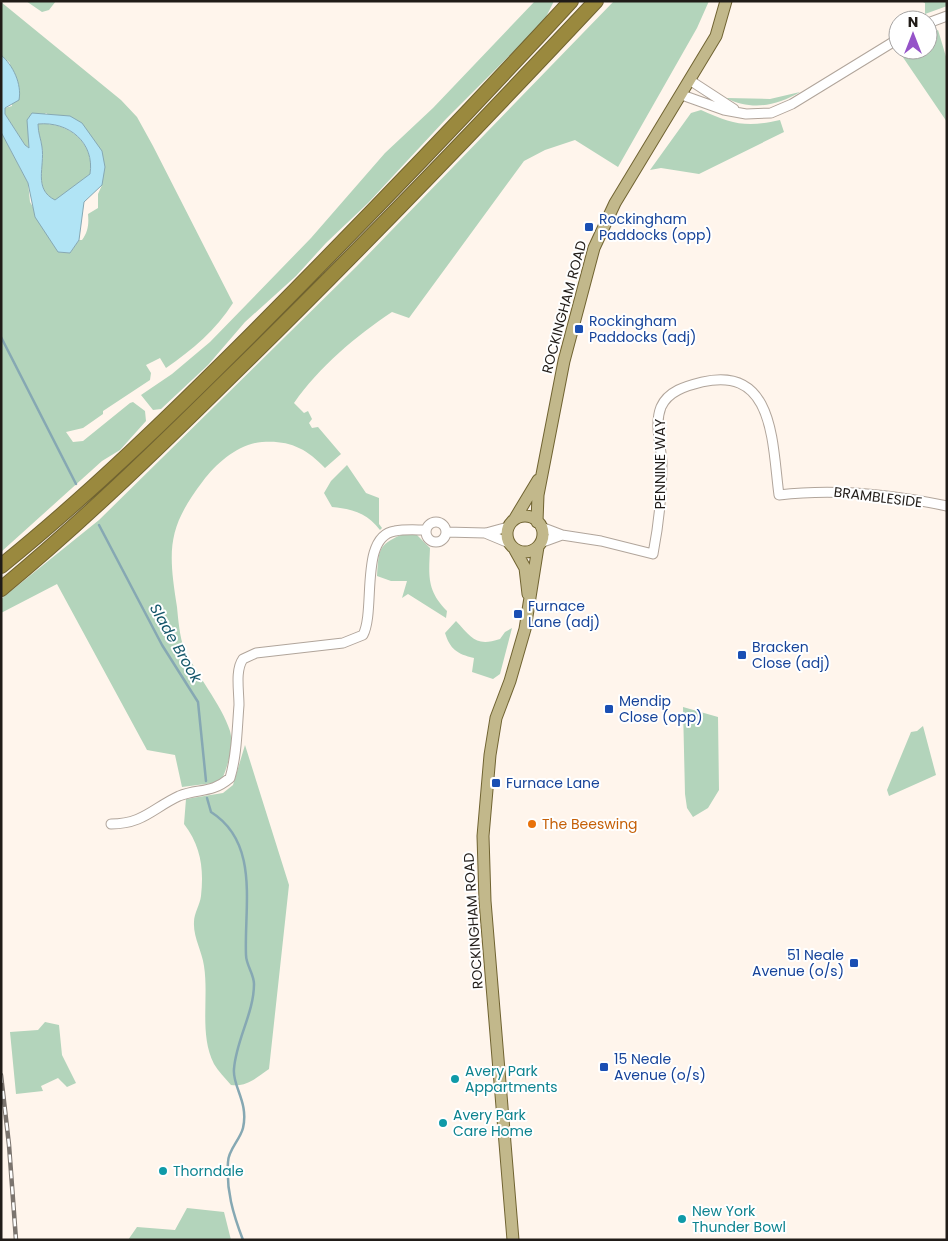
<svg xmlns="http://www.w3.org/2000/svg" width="948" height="1241" viewBox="0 0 948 1241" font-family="Poppins,sans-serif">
<rect width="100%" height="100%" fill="#fff5ec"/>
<path fill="#b3d4bb" d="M 26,1 L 56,1 L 49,10 L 42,12 Z
M 535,1 L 554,1 L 544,21 L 446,119 L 368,203 L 326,243 L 296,276 L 245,322 L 208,365 L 161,409 L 153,410 L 141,395 L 172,374 L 210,342 L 311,238 L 385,153 L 433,108 Z
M 614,1 L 709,1 L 697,28 L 618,167 L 575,140 L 545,150 L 524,161 L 409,318 L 392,312 C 356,336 319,367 294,403 L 304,413 L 308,411 L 312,419 L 309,423 L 312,428 L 318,427 L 341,454 L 325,468 C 306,448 289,440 262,442 C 238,444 217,463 203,481 C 167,528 168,550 177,607 C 178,618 180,639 184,648 C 195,673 222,705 230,731 C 234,745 228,766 222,779 L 213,783 L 182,787 L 175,755 L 147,750 L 57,584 L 1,613 L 1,599 L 99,520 L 357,266 Z
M 921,1 L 947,1 L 947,6 L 925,14 L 925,3 Z
M 1,2 L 121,100 L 137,117 L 153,146 L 233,303 C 216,330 192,350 166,368 L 160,358 L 146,365 L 151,373 L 150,380 L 103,411 L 103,414 L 83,428 L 66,432 L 73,442 L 83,441 L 130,403 L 133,402 L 145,411 L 146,421 L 120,450 L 102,461 L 1,552 L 1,132 L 28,183 L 30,202 L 59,252 L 70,253 L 79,240 L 82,240 C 88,232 89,224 88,214 L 98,208 L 98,194 L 102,185 L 102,151 L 46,113 L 28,130 L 29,148 L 25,145 L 5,114 L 5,108 L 12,106 L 10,63 L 1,55 Z
M 938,30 L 947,60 L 947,122 L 898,50 L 928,50 L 928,34 Z
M 800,92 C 776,106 752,111 726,98 L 770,99 Z
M 701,110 C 732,124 746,128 780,120 L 784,132 L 699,174 L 661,168 L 650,170 L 691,113 Z
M 38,124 C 69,122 95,143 90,174 L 55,201 C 33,188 45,167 42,147 C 41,139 38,133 38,124 Z
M 347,465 L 366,493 L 379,498 L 379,524 L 382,528 L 380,530 C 367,513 353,509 332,507 L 324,493 L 331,481 Z
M 401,535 L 417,535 L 430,548 C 429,575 426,590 447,611 L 446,618 L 408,594 L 402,598 L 407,581 L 391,581 L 377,576 C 379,552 377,545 401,535 Z
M 456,621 C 472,638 476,647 500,639 L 505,632 L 512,628 L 500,674 L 493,679 L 472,672 L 474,658 C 457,654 450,649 445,633 Z
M 683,707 L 718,717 L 719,790 L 708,808 L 693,817 L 687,808 L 685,794 Z
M 923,726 L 936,775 L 889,796 L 887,790 L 911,732 L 917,731 Z
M 245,745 L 289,885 L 269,1069 C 256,1078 247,1087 231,1085 C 225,1078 218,1071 214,1064 C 199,1034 209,998 204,966 C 202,951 193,937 194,922 C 194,913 200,905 201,896 C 204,869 201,846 184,824 L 186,799 L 223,793 L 233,785 Z
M 45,1022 L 59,1025 L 62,1055 L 76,1083 L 67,1087 L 58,1078 L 41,1086 L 43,1091 L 16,1094 L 10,1032 L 38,1030 Z
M 187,1208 L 224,1212 L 231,1240 L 128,1240 L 137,1227 L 175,1230 Z"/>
<path fill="#b1e4f5" stroke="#86a8b3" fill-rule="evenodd" d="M 1,55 C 13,65 22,84 19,100 L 5,108 L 5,114 L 25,145 L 29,148 L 27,120 L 32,113 L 70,116 L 82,123 L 102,151 L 105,167 L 102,185 L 84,202 L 79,240 L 70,253 L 58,252 L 35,217 L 28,183 L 1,132 ZM 38,124 C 69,121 95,143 90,174 L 55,200 C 33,189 45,167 42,147 C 41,139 38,133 38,124 Z"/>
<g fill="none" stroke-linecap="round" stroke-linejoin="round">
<path stroke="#86a8b3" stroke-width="2.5" d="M 1,337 L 76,484
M 99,525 L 162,645 L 198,702 L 206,781
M 207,798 L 211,812 C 260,843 244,906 246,955 C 246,965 254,974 254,984 C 254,1013 236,1040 234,1069 C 232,1086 249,1102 243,1128 C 240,1140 228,1150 228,1162 C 226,1190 233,1214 243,1240"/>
<defs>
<path id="minor" d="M 928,23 L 947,16
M 691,81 L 734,109
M 682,95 L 724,110 L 746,114 L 771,113 L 792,104 L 898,39
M426 532a10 10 0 1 1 20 0a10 10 0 1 1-20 0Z
M 541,527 L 562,535 L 601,541 L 653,554 C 659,523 662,494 662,463 C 661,444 654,425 661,407 C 668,391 686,386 702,382 C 775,365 772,444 779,495 C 836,488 891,494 947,506
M 446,532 L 485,533 L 509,543
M 486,533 L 508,527
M 540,543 L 562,535
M 111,824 C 143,824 153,808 179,796 C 199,788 211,794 230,778 C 237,755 237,729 239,705 C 239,691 235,670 243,659 L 256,653 L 343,643 L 363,635 C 376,610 359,536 395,531 C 405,529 416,530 426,530"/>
<path id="major" d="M507 534a18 18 0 1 1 36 0a18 18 0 1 1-36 0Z
M 514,520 L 538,480
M 537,522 L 538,495 L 564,361 L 594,248 L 615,203 L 716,36 L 726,1
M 515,550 L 525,568 L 528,594
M 513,1240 L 485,901 L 483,836 L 490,755 L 496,718 L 510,681 L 525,629 L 538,547"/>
<path id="highway" d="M 1,566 C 90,494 172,414 253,333 C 361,224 467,114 571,1
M 1,589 C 81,523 155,451 229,378 C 355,255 476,129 596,1"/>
</defs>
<use href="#minor" stroke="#b1a59b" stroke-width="11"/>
<use href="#major" stroke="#706331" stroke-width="13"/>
<use href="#highway" stroke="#706331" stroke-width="16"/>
<use href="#minor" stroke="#fff" stroke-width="9"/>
<use href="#major" stroke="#c2b88b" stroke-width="11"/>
<use href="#highway" stroke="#9a893e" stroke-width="14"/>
<defs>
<path id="rail" d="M 1,1075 L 9,1145 L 16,1240"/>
</defs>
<use href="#rail" stroke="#7b746e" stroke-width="4.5"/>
<use href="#rail" stroke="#fff" stroke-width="2.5" stroke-dasharray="8" stroke-linecap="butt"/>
</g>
<g fill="#1a4fb4" stroke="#fff" stroke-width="2">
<rect x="584" y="222" width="10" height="10" rx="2.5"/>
<rect x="574" y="324" width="10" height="10" rx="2.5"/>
<rect x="513" y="609" width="10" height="10" rx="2.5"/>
<rect x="737" y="650" width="10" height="10" rx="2.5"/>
<rect x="604" y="704" width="10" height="10" rx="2.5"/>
<rect x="491" y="778" width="10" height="10" rx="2.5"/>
<rect x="849" y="958" width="10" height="10" rx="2.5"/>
<rect x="599" y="1062" width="10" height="10" rx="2.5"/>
</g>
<circle fill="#e8710a" stroke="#fff" stroke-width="2" cx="532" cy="824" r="5"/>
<g fill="#0f9aa8" stroke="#fff" stroke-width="2">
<circle cx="455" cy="1079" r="5"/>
<circle cx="443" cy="1123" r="5"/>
<circle cx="163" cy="1171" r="5"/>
<circle cx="682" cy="1219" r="5"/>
</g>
<g text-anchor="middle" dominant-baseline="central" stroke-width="4" stroke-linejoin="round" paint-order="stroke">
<g font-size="14" fill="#164399" stroke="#fff" text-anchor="start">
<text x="599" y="219">Rockingham<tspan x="599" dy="16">Paddocks (opp)</tspan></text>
<text x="589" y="321">Rockingham<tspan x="589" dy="16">Paddocks (adj)</tspan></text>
<text x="528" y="606">Furnace<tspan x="528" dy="16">Lane (adj)</tspan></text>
<text x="752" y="647">Bracken<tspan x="752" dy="16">Close (adj)</tspan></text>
<text x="619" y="701">Mendip<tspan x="619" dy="16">Close (opp)</tspan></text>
<text x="506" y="783">Furnace Lane</text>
<text x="844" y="955" text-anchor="end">51 Neale<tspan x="844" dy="16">Avenue (o/s)</tspan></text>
<text x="614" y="1059">15 Neale<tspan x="614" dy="16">Avenue (o/s)</tspan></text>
</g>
<g font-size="14" fill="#211c18" stroke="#fff">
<text transform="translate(564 307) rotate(-75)">ROCKINGHAM ROAD</text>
<text transform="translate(660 464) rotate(-90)">PENNINE WAY</text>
<text transform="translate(878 497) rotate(7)">BRAMBLESIDE</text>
<text transform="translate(473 921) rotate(-94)">ROCKINGHAM ROAD</text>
</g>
<g font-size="14" fill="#c56008" stroke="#fff" text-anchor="start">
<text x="542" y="824">The Beeswing</text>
</g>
<g font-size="14" fill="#0d838f" stroke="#fff" text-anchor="start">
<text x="465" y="1071">Avery Park<tspan x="465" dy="16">Appartments</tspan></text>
<text x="453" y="1115">Avery Park<tspan x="453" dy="16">Care Home</tspan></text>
<text x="173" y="1171">Thorndale</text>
<text x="692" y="1211">New York<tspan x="692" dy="16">Thunder Bowl</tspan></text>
</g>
<g font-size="15" font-style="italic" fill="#145669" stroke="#fff">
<text transform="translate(176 643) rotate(60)">Slade Brook</text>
</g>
</g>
<rect width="948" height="1241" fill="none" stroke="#211c18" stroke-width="5"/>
<g transform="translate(913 35)"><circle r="24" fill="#ffffff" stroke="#a6a4a3"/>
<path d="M0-4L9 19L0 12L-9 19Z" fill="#9553c8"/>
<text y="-8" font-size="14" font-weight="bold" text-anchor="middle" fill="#211c18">N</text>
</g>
</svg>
